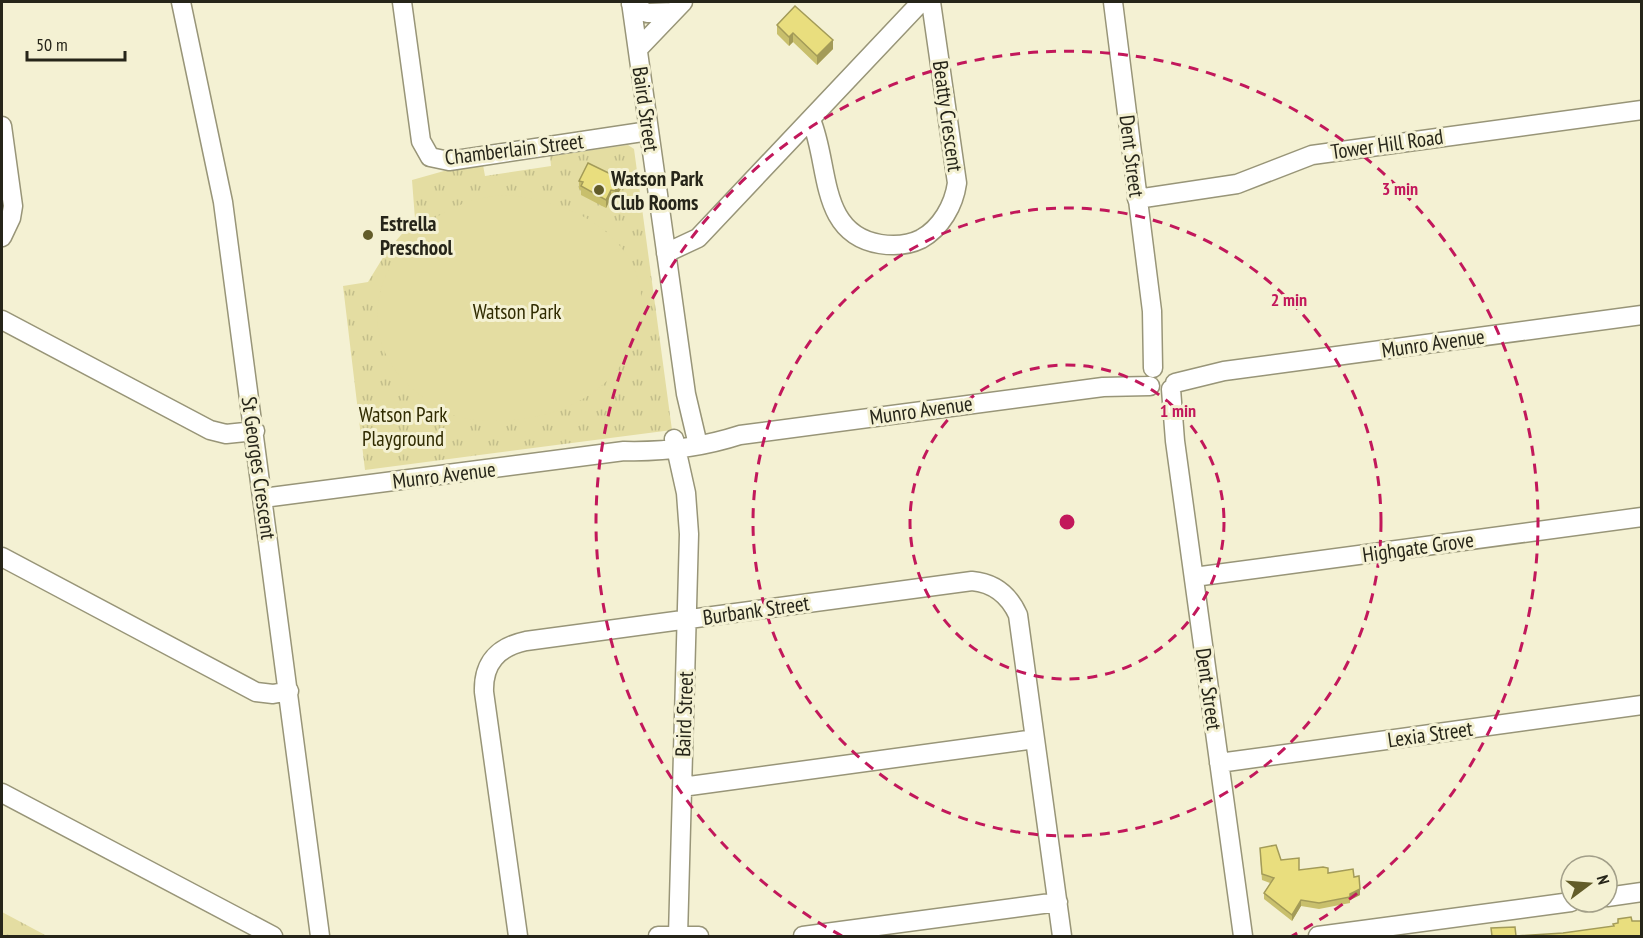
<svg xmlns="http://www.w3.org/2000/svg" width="1643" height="938" viewBox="0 0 1643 938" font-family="'PT Sans Narrow',sans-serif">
<defs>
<pattern id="park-tufts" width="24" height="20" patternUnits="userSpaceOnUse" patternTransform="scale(1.5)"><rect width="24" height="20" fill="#e4dda2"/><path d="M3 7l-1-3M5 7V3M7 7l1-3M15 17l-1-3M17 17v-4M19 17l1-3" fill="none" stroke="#c3be8b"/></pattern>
</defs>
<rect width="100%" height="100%" fill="#f4f1d3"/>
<path fill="url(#park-tufts)" d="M 628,145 L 634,149 L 672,430 L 365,470 L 343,286 L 368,282 L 387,251 L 415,219 L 412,180 L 444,171 L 483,165 L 485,176 L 551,166 L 550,156 Z
M 2,912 L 47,936 L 2,936 Z"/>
<path fill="#e4dda2" d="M 508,195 C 718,218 662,443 468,419 C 451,417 434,406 420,395 C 324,321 405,197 508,195 Z"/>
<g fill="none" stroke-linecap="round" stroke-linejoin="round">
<defs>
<path id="minor" d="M 181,2 L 223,202 L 320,936
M 402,2 L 421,141 L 430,157 L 449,161 L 649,131
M 631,2 L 686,394 L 698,445
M 1113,2 L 1152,311 L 1153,368
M 631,4 L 647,13 L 673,12
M 638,49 L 683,2
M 811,120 C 830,164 818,234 880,244 C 893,246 909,245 921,239 C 941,228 954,205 957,183 L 931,2
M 2,126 L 13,206 L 11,218 L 2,237
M 1137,199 L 1237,184 L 1312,155 L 1642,110
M 666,253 L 698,238 L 921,2
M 2,320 L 210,430 L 226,434 L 255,431
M 1175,383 L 1224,371 L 1642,315
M 1171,389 L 1175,441 L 1243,936
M 674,439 L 686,493 L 689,534 L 678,936
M 263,498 L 624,451 C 663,452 703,447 740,435 L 1103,387 L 1150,386
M 2,557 L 256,692 L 273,694 L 289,691
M 1194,577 L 1642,517
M 1219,763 L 1642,705
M 682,787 L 1035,739
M 2,793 L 273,936
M 1607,897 L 1642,892
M 518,936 L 484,692 C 483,663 498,647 526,641 L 972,581 C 994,583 1009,595 1018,615 L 1062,936
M 658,936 L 699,936
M 803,936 L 1058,902
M 1318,936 L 1571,902"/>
</defs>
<use href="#minor" stroke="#989578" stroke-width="21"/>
<use href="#minor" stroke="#fff" stroke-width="18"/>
</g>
<path fill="#c8bf6c" d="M 777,25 L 833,49 L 817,65 L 793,42 L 789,46 L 777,34 Z
M 579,181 L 621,188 L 615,200 L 611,198 L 606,208 L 581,195 L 581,190 L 579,189 Z
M 1260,854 L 1281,860 L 1299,870 L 1328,873 L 1354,877 L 1360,895 L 1350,900 L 1350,903 L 1319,909 L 1301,906 L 1292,921 L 1264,899 L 1264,893 L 1270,883 L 1262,880 Z"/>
<path fill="#a39b58" d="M 793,33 L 793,42 L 789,46 L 789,37 Z
M 833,40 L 833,49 L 817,65 L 817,56 Z
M 621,179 L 621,188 L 615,200 L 615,191 Z
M 611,190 L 611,198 L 606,208 L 606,200 Z
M 1360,889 L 1360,895 L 1350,900 L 1350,894 Z
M 1301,900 L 1301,906 L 1292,921 L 1292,915 Z"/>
<path fill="#e9de7e" stroke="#a39b58" stroke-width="1.5" d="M 795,6 L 833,40 L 817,56 L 793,33 L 789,37 L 777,25 Z
M 588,163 L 621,179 L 615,191 L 611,190 L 606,200 L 581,186 L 583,182 L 579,181 Z
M 1276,845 L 1281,860 L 1299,858 L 1299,870 L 1323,867 L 1328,868 L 1328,873 L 1353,869 L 1354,877 L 1359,876 L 1360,889 L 1350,894 L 1350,897 L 1319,903 L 1301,900 L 1292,915 L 1264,893 L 1274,878 L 1262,874 L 1260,848 Z
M 1631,917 L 1632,921 L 1641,921 L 1641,936 L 1492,936 L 1491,928 L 1515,927 L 1516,936 L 1563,933 L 1614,926 L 1613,924 L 1618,923 L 1618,919 Z"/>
<g fill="none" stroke="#c2185b" stroke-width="3" stroke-dasharray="10 8">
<circle cx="1067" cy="522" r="157"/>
<circle cx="1067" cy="522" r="314"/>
<path d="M842 936A471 471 0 1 1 1292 936"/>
</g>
<g fill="#625c29" stroke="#f4f1d3" stroke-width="2">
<circle cx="599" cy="190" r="6"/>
<circle cx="368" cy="235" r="6"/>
</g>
<g text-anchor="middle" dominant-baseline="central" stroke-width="6" stroke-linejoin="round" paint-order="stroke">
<g font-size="21" fill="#262519" stroke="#f4f1d3">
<text transform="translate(646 109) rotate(82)">Baird Street</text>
<text transform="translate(948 116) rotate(82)">Beatty Crescent</text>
<text transform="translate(1387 144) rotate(-8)">Tower Hill Road</text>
<text transform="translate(514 149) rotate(-7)">Chamberlain Street</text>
<text transform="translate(1132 156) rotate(83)">Dent Street</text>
<text transform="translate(1433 343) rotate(-8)">Munro Avenue</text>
<text transform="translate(921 410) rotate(-8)">Munro Avenue</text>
<text transform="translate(259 468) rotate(82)">St Georges Crescent</text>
<text transform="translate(444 475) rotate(-7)">Munro Avenue</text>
<text transform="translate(1418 547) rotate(-8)">Highgate Grove</text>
<text transform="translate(756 610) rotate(-8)">Burbank Street</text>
<text transform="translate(1209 689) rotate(82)">Dent Street</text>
<text transform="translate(684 714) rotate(-88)">Baird Street</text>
<text transform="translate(1430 734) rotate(-8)">Lexia Street</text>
</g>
<g font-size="21" font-weight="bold" fill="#262519" stroke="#f4f1d3" text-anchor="start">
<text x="611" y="178">Watson Park<tspan x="611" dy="24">Club Rooms</tspan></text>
<text x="380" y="223">Estrella<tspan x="380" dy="24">Preschool</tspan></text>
</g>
<g font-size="21" fill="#302b00" stroke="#f4f1d3">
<text x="517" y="311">Watson Park</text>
<text x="403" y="414">Watson Park<tspan x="403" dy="24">Playground</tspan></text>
</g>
</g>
<circle cx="1067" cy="522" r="9" fill="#c2185b" stroke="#f4f1d3" stroke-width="3"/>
<g font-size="18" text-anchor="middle" font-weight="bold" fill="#c2185b" stroke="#f4f1d3" stroke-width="6" stroke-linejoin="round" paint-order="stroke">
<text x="1400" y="195">3 min</text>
<text x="1289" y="306">2 min</text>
<text x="1178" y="417">1 min</text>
</g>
<rect width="1643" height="938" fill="none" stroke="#262519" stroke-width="6"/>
<g transform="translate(1589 884) rotate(74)"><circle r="28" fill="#f4f1d3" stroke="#a29f89" stroke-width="1.5"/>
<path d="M0-4.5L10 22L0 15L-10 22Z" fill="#625c29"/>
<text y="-9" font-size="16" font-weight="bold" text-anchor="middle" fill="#262519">N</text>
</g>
<path d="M27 51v9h98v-9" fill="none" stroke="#262519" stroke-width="3"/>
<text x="36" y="51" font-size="18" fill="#262519" stroke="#f4f1d3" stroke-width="4.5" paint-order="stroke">50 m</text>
</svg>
